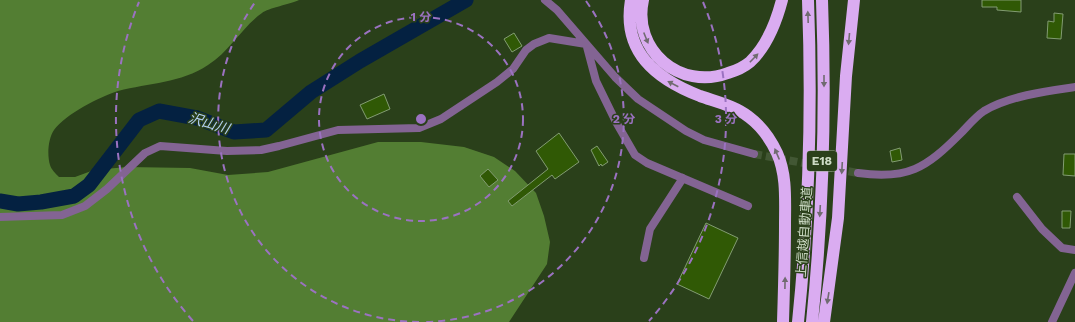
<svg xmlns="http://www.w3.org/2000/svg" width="1075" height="322" viewBox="0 0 1075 322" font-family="'Work Sans','Noto Sans JP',sans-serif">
<rect width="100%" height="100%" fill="#2a401a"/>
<path fill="#537e33" d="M 0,0 L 299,0 C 291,4 268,8 262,13 C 242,27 230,51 208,65 C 181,83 149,83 118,91 C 99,97 66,114 54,130 C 48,139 47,155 50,165 C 51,169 56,174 59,177 L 75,177 L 94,170 L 127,167 L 190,168 L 228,175 L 268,172 L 378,142 L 421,142 L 464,147 L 494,157 L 515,171 L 536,193 L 544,216 L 550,242 L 547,264 L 509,322 L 0,322 Z"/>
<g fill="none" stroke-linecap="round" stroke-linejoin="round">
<path stroke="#042141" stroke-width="15" d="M 0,201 L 18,204 L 41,202 L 74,196 L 89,185 L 139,120 L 159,111 L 197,118 L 234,132 L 266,130 L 311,92 L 360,61 L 466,0"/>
</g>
<path fill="#305905" stroke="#829c72" d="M 982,0 L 1021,0 L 1021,12 L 997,10 L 997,7 L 982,7 Z
M 1054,13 L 1063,14 L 1061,39 L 1047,38 L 1048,21 L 1054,22 Z
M 514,33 L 522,46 L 512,52 L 504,39 Z
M 384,94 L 390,109 L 367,119 L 360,105 Z
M 559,133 L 579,162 L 555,179 L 552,175 L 512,206 L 508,201 L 548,169 L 536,151 Z
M 597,146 L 608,162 L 602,166 L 601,164 L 599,166 L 591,150 Z
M 900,148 L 902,160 L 892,162 L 890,151 Z
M 1064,154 L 1075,154 L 1075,176 L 1063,175 Z
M 488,169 L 498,180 L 489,187 L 480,176 Z
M 1062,211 L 1071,211 L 1070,228 L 1062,228 Z
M 706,223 L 738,238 L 709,299 L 677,284 Z"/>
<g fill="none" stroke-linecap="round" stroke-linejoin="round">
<path stroke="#425734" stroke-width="8" stroke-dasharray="8 4" stroke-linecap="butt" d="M 754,154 L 858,173"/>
<path stroke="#836493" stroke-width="8" d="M 545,0 L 557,10 L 615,77 L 638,99 L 686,131 L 704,140 L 754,154
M 587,47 L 596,81 L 616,122 L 635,155 L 647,163 L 748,206
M 858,173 C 908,180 926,168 960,134 C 967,127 975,117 984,111 C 1009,96 1047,91 1075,87
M 1017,197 L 1042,229 L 1062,248 L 1075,250
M 0,217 L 62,215 L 85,206 L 107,189 L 145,153 L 160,146 L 227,151 L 261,150 L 279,146 L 338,130 L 419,128 L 441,119 L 497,82 L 513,69 L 526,50 L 534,44 L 549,38 L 586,44
M 644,258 L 650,229 L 683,178
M 1052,322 L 1075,273"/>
<path stroke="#daacf1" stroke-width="12" d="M 631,0 C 622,52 656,79 700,96 C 717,102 735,106 749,117 C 761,126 771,140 777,153 C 787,175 785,201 785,225 C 785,257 784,290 783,322
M 643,0 C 632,50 680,91 728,73 C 735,71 744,67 750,62 C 767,46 776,23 782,0
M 798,322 C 809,215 812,107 808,0
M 812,322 C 823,215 826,107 822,0
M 824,322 L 838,218 L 846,76 L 854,0"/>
</g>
<defs><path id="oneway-solid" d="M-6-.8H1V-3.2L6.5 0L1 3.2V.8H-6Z"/></defs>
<g fill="#706b70">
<use href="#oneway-solid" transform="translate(808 17) rotate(-92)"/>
<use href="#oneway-solid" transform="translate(646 38) rotate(68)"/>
<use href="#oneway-solid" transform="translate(849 39) rotate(95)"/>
<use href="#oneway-solid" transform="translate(754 58) rotate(-46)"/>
<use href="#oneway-solid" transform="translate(824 81) rotate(90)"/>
<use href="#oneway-solid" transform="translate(673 84) rotate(-153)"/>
<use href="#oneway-solid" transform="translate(777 154) rotate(-113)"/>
<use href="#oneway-solid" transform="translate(842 168) rotate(93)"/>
<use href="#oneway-solid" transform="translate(820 211) rotate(93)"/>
<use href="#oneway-solid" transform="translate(785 283) rotate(-89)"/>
<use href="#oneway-solid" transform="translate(828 298) rotate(99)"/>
</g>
<g fill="none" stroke="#9b72c1" stroke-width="2" stroke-dasharray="7 5">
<circle cx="421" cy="119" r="102"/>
<path d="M419 322A203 203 0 0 1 256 1M586 1A203 203 0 0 1 423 322"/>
<path d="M193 321A305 305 0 0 1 139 2M703 2A305 305 0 0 1 649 321"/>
</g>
<g text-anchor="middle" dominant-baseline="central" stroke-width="3" stroke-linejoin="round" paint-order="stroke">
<rect fill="#2a401a" stroke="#9bac91" stroke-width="1" x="807" y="151" width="30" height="20" rx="3"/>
<g font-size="12" font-weight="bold" fill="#ccdac4">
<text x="822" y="161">E18</text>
</g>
<g font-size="13" fill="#ccdac4" stroke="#2a401a">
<text transform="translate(804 232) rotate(-86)">上信越自動車道</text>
</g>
<g font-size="14" font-style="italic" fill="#b3d0f3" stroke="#2a401a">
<text transform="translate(209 123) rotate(17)">沢山川</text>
</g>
</g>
<circle cx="421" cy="119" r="6" fill="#9b72c1" stroke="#2a401a" stroke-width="2"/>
<g font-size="12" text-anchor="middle" font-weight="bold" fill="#9b72c1" stroke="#2a401a" stroke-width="3" stroke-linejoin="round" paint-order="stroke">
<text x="421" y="21">1 分</text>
<text x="624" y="123">2 分</text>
<text x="726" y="123">3 分</text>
</g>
</svg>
